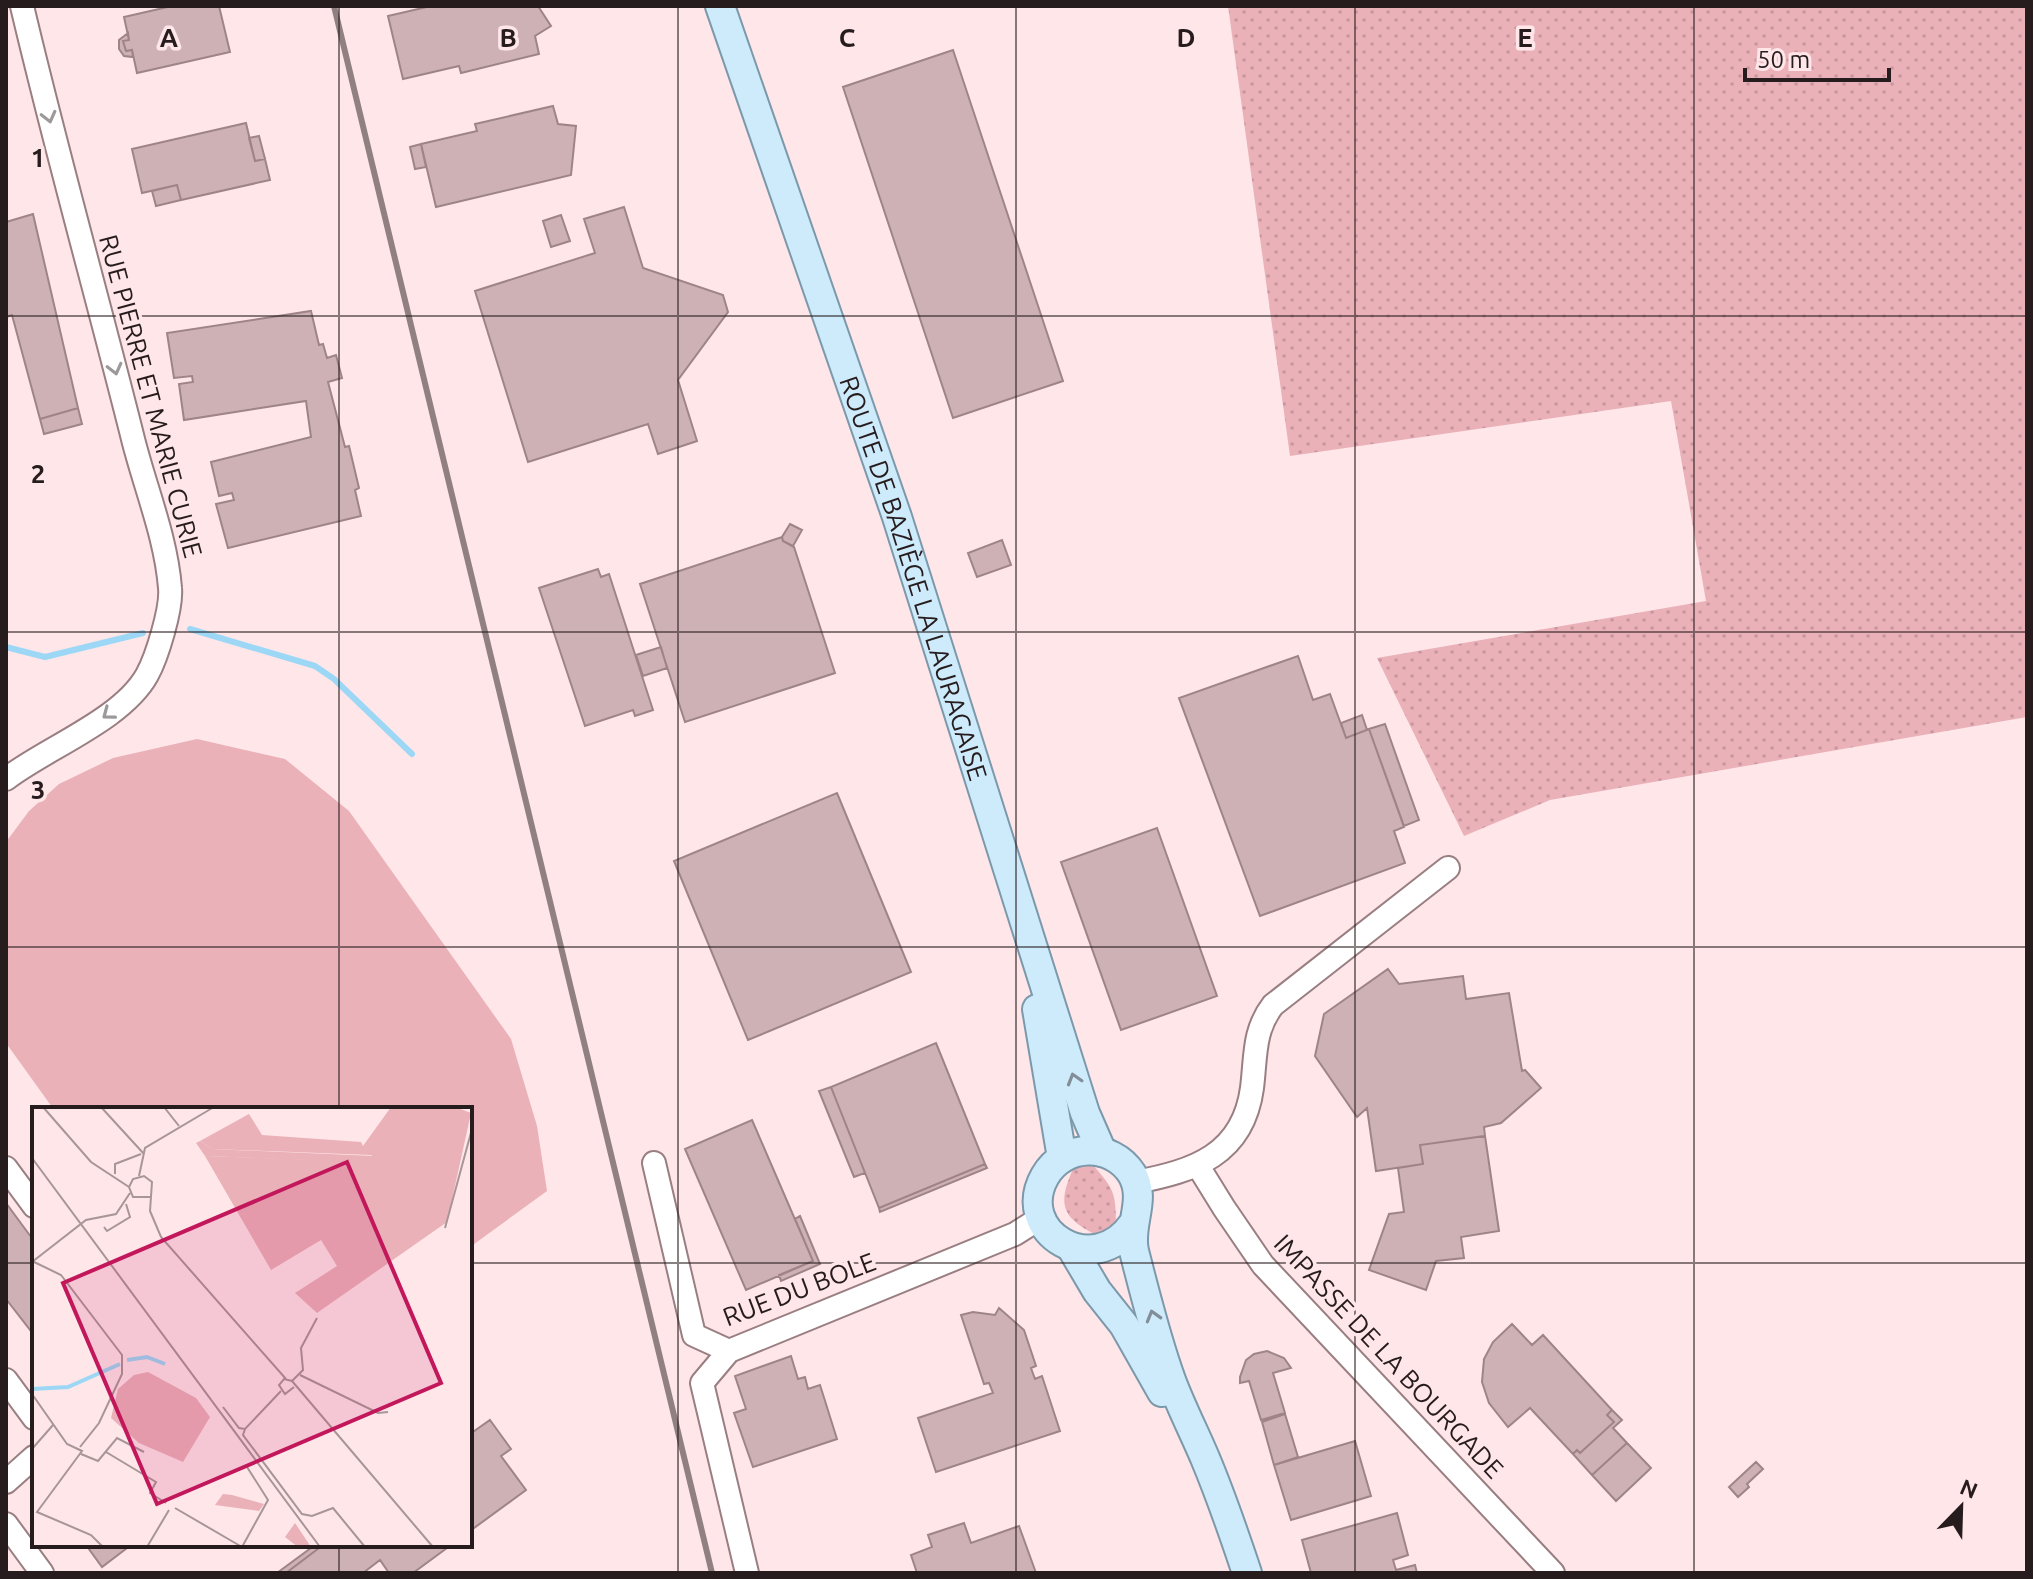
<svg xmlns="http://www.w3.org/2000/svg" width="2033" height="1579" viewBox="0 0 2033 1579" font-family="Ubuntu,sans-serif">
<defs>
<pattern id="grass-dots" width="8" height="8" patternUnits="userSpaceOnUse" patternTransform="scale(2)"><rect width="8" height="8" fill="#eab1b9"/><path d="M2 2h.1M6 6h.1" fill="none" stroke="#c9989f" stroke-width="1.8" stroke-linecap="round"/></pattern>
</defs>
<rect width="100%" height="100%" fill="#fee6e9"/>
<path fill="url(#grass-dots)" d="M 1228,6 L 2027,6 L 2027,717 L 1550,800 L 1464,836 L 1377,658 L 1706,601 L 1671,401 L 1290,456 Z
M 1092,1164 C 1115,1190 1116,1193 1116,1228 L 1100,1237 C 1062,1218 1056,1206 1074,1167 Z"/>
<path fill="#eab1b9" d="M 197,739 L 285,759 L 349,811 L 511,1039 L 537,1126 L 547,1191 L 470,1247 L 470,1109 L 50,1109 L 52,1107 L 6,1043 L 6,842 L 29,811 L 59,784 L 113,758 Z"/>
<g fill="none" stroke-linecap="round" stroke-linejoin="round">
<path stroke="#9cd8f6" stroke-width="6" d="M 190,629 L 315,666 L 334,679 L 412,754
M 6,647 L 45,657 L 143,633"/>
</g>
<path fill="#ceb1b5" stroke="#9f8487" stroke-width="2" d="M 172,6 L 219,6 L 230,52 L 137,73 L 132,50 L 126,51 L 123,41 L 129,40 L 124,17 Z
M 431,6 L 538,6 L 551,26 L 535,36 L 539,54 L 461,73 L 459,66 L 403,79 L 388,16 Z
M 128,33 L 129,40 L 123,41 L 126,51 L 132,50 L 133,57 L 124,56 L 119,49 L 119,40 Z
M 953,50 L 1063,381 L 953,418 L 843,87 Z
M 553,106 L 558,124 L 576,126 L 571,175 L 436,207 L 421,144 L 477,131 L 475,124 Z
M 246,123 L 255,161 L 265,159 L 270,180 L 181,200 L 177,185 L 142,193 L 132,149 Z
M 259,136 L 265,159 L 255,161 L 249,138 Z
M 421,144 L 426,167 L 415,169 L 410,147 Z
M 177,185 L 181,200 L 156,206 L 152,191 Z
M 624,207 L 643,268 L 723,295 L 728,312 L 678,380 L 697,441 L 658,454 L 648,424 L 528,462 L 475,291 L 595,253 L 584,219 Z
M 33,214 L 78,408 L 40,419 L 12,315 L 6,317 L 6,222 Z
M 561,215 L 570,241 L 551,247 L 543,221 Z
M 311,311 L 319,345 L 323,344 L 327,358 L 336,355 L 342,378 L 328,382 L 345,447 L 349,446 L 359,488 L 355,490 L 361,516 L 228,548 L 216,504 L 234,500 L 232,493 L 219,496 L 211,462 L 311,437 L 306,401 L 184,420 L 179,384 L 193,382 L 192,376 L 174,378 L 167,333 Z
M 78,408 L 82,424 L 44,434 L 40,419 Z
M 790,524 L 802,530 L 793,546 L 783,541 L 782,537 Z
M 782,537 L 783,541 L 794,547 L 835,673 L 685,722 L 640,584 Z
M 1002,540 L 1011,565 L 977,577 L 968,553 Z
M 598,569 L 601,577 L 609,574 L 653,710 L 635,716 L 633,710 L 585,726 L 539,588 Z
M 661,647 L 667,668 L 643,676 L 636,655 Z
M 1298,656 L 1313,700 L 1330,694 L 1346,738 L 1369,729 L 1404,827 L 1394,831 L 1405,863 L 1260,916 L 1179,698 Z
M 1362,715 L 1367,730 L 1346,738 L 1341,723 Z
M 1385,724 L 1419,820 L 1404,826 L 1369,729 Z
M 837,793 L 911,972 L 748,1040 L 674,861 Z
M 1157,828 L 1217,996 L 1121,1030 L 1061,862 Z
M 1388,969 L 1399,984 L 1463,976 L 1466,999 L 1509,993 L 1522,1071 L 1525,1070 L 1541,1088 L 1501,1123 L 1484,1127 L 1485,1136 L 1420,1145 L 1423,1164 L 1376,1171 L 1367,1108 L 1357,1117 L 1315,1056 L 1324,1014 Z
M 936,1043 L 985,1164 L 879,1208 L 831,1087 Z
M 831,1087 L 865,1173 L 854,1177 L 819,1091 Z
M 752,1120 L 813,1261 L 746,1290 L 685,1149 Z
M 1485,1136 L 1499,1231 L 1461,1237 L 1464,1258 L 1436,1261 L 1426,1290 L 1369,1270 L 1389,1214 L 1404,1212 L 1398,1168 L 1423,1164 L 1420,1145 Z
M 985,1164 L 987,1168 L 880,1212 L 879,1208 Z
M 6,1203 L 34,1241 L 34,1335 L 6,1299 Z
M 800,1216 L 820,1264 L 781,1281 L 779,1275 L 813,1261 L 795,1219 Z
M 999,1308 L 1024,1330 L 1036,1366 L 1031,1368 L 1035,1379 L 1042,1376 L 1060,1431 L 936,1472 L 918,1418 L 993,1393 L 989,1383 L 984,1384 L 961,1315 L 973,1312 L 995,1315 Z
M 1512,1324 L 1532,1345 L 1543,1335 L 1612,1410 L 1607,1415 L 1614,1422 L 1580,1453 L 1577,1450 L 1573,1454 L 1530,1408 L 1508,1427 L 1489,1403 L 1482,1382 L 1484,1359 L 1493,1342 Z
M 1267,1351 L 1284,1358 L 1291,1368 L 1273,1373 L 1285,1413 L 1261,1420 L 1249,1381 L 1240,1383 L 1240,1377 L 1246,1360 L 1254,1354 Z
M 791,1356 L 798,1379 L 805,1377 L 808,1389 L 820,1385 L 837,1439 L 753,1467 L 734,1413 L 746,1409 L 735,1376 Z
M 1612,1410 L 1622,1420 L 1613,1428 L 1627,1443 L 1592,1475 L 1573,1454 L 1577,1450 L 1580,1453 L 1614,1422 L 1607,1415 Z
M 1285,1414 L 1298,1457 L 1274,1465 L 1262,1422 Z
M 490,1420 L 511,1449 L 501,1456 L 526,1490 L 470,1531 L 470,1434 Z
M 1355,1441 L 1371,1496 L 1291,1520 L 1274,1465 Z
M 1627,1443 L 1651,1468 L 1616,1501 L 1592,1475 Z
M 1756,1462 L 1763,1469 L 1747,1484 L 1749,1487 L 1738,1497 L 1729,1487 Z
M 1397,1513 L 1408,1555 L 1393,1560 L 1396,1570 L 1415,1565 L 1417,1573 L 1311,1573 L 1302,1540 Z
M 964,1523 L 971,1543 L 1019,1526 L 1036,1573 L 917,1573 L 911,1555 L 932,1547 L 928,1535 Z
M 86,1545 L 131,1545 L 102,1567 Z
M 315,1545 L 323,1545 L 286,1573 L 277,1573 Z
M 323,1545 L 451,1545 L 413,1573 L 389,1573 L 380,1560 L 363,1573 L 286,1573 Z"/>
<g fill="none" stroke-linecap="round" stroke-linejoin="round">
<defs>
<path id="minor" d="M 6,779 C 46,748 122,720 147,675 C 157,657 172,608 170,588 C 166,536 144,485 132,435 C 96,292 56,150 22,6
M 654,1163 L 694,1335 L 729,1351 L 1015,1234 L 1042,1217
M 1198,1166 L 1224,1208 L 1263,1265 L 1553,1573
M 6,1168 L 34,1206
M 1136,1182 C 1194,1171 1243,1155 1252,1088 C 1256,1056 1253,1031 1273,1005 L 1448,868
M 729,1351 L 702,1383 L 747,1573
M 6,1380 L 34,1418
M 6,1482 L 34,1457
M 6,1524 L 42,1573"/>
<g id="major">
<path id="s1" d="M 720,6 L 897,517 L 1085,1113 L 1102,1152"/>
<path d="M 1037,1009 L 1062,1158"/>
<path d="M 1133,1224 C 1094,1281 1013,1232 1045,1176 C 1064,1143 1112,1142 1132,1174 C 1147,1200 1128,1224 1134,1251 C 1145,1294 1156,1339 1171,1380 C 1181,1407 1194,1432 1205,1458 C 1221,1496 1234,1534 1247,1573"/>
<path d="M 1071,1247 L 1097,1291 L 1124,1325 L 1162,1392"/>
</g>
</defs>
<use href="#minor" stroke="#997e82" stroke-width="26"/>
<use href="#major" stroke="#7c99ab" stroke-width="32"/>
<use href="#minor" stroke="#fff" stroke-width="22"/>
<use href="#major" stroke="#cdebfa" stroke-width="28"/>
<path stroke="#918082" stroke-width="6" d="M 334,6 L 712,1573"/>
</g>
<defs><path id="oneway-chevron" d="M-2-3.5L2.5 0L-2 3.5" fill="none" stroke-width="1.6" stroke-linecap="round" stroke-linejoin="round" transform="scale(2)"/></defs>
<g stroke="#9d9899">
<use href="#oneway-chevron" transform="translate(49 117) rotate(76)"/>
<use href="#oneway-chevron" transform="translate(115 369) rotate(76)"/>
<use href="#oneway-chevron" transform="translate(108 714) rotate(143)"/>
</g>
<g stroke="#828d97">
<use href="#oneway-chevron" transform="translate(1074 1079) rotate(-107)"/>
<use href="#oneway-chevron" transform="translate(1153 1316) rotate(-106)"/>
</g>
<path fill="none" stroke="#261b1d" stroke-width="2" stroke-opacity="0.55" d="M 339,6 L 339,1109M 678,6 L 678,1573M 1016,6 L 1016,1573M 1355,6 L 1355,1573M 1694,6 L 1694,1573M 6,316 L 2027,316M 6,632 L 2027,632M 6,947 L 2027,947M 6,1263 L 34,1263M 470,1263 L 2027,1263M 339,1545 L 339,1573"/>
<g text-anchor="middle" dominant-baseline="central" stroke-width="7" stroke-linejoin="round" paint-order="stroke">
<g font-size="26" fill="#261b1d" stroke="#fee6e9">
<text transform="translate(151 396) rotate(75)">RUE PIERRE ET MARIE CURIE</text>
<text stroke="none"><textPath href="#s1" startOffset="604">ROUTE DE BAZIÈGE LA LAURAGAISE</textPath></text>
<text transform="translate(799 1289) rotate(-21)">RUE DU BOLE</text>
<text transform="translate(1389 1356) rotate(47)">IMPASSE DE LA BOURGADE</text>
</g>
</g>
<g transform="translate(32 1107)">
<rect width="440" height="440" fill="#fee6e9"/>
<path d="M 359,0 L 423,0 L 439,6 L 415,115 L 285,206 L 263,186 L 305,159 L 289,133 L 239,163 L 173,49 L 350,55 L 339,48 L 180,42 L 168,34 L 217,7 L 230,28 L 329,35 L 331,39 Z" fill="#eab1b9"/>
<path d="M 168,34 L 180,42 L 343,49 L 351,56 L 173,49 L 164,36 ZM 191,387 L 200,388 L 232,397 L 227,404 L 183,398 ZM 263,416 L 279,440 L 266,440 L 253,430 Z" fill="#eab1b9"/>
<path d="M 116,265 L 164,291 L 178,310 L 151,355 L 107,336 L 79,311 L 86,282 L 102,268 Z" fill="#eab1b9"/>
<path fill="none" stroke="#9cd8f6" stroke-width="4" d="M 95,253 L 115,250 L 133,257M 0,282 L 36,280 L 88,257"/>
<path fill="none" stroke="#a89597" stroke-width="2" d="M 11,0 L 59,55 L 97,80M 69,0 L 112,47M 132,0 L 147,19M 0,51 L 288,440M 83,67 L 83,57 L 109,47M 107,69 L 113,41 L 182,0M 118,90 L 101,90 L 97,80 L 101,72 L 112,69 L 120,75 L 118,104 L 129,130 L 254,272M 72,120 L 75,124 L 98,110 L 94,97M 413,121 L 440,22M 0,154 L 29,168 L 90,248 L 90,267 L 67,316 L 48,340M 0,155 L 54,113 L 84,107 L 98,86M 268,268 L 346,306 L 356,305M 260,274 L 271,263 L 269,241 L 285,211M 262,280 L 253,287 L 247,278 L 252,272 L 260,274 L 401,440M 0,287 L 35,337 L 50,344 L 5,405 L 59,428 L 71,440M 191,300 L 207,321 L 213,322 L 249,284M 213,322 L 211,328 L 270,407 L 280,409 L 301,401 L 333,440M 0,342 L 21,318M 74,345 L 124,375 L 118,386 L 134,396M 49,347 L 66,354 L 85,331 L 112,345M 143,401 L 210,440M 115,440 L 137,403M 210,440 L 236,393 L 215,360"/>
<path fill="#c2185b" fill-opacity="0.15" stroke="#c2185b" stroke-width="4" d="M 315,55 L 409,276 L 125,397 L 31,176 Z"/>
<rect width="440" height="440" fill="none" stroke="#261b1d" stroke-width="4"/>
</g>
<g font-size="26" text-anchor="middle" font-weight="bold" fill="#261b1d" stroke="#fee6e9" stroke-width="7" stroke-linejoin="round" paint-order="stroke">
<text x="169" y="47">A</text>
<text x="508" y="47">B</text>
<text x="847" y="47">C</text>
<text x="1186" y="47">D</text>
<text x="1525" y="47">E</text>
<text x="38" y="167">1</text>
<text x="38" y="483">2</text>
<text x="38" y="799">3</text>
</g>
<rect width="2033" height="1579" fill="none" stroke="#261b1d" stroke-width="16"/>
<g transform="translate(1961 1507) rotate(23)" stroke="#fee6e9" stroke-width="6" paint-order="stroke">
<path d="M0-6L14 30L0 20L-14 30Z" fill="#261b1d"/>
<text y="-12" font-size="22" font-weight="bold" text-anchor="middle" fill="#261b1d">N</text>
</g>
<path d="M1745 68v12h144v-12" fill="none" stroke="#261b1d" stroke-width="4"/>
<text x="1757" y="68" font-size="24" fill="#261b1d" stroke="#fee6e9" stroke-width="6" paint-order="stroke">50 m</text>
</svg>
